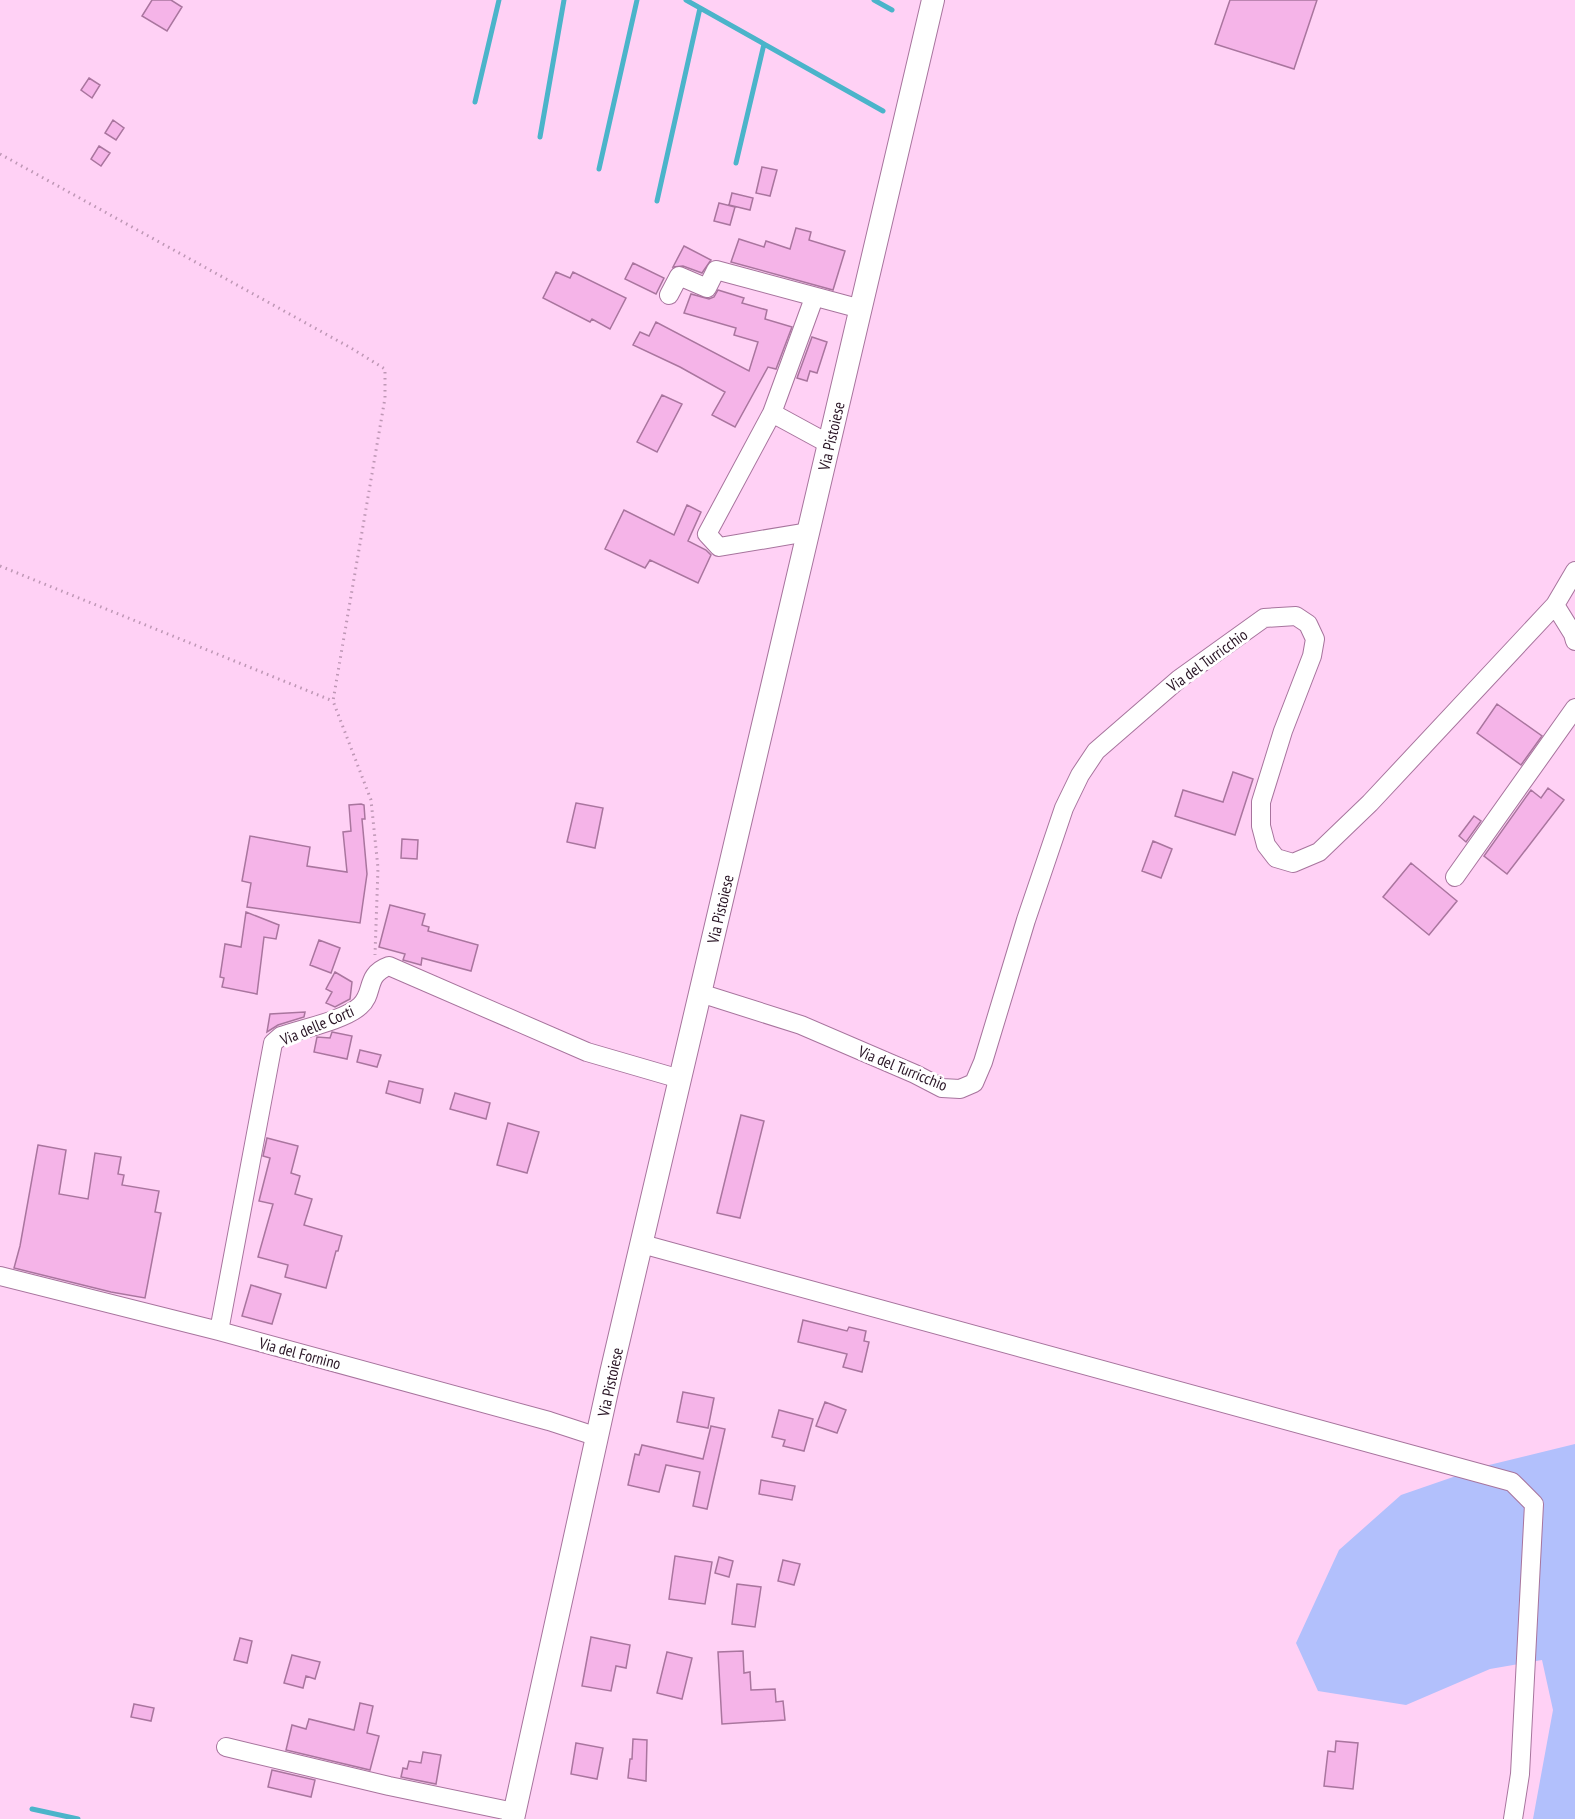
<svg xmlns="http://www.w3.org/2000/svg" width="1575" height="1819" viewBox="0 0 1575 1819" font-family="'PT Sans Narrow',sans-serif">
<rect width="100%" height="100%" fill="#ffd1f5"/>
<path fill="#b2c0fc" d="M 1575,1444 L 1575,1819 L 1533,1819 L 1553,1710 L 1542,1660 L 1490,1669 L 1406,1705 L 1318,1691 L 1296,1643 L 1339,1550 L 1401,1495 L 1485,1466 Z"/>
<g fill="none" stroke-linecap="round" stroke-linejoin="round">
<path stroke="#4bb4ca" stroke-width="5" d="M 686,0 L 883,111
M 874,0 L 892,10
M 475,102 L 499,0
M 540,137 L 564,0
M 736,163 L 764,44
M 599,169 L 637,0
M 657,201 L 700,8
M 32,1809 L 78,1819"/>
</g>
<path fill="#f5b4e8" stroke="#a9759e" stroke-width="1.5" d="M 152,0 L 171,0 L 182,7 L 167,31 L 142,16 Z
M 1230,0 L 1317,0 L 1294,69 L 1215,44 Z
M 89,78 L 100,85 L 92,98 L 81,90 Z
M 113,120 L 124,128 L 116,140 L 105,133 Z
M 99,146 L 110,153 L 101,166 L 91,159 Z
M 762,167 L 777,170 L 770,196 L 756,193 Z
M 732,193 L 753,198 L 750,210 L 729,205 Z
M 719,203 L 735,207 L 730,225 L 714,221 Z
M 796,228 L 811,232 L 809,240 L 845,251 L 833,290 L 731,262 L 739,239 L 764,247 L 766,241 L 790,249 Z
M 684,246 L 711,260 L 702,273 L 683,266 L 673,267 Z
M 633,263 L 664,278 L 656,294 L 625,279 Z
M 556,272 L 570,278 L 573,272 L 626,298 L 610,329 L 592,319 L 590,322 L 543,298 Z
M 718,290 L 744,298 L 742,303 L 767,310 L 765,319 L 792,327 L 776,369 L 768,367 L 735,427 L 712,415 L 725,392 L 680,367 L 633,345 L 640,332 L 649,336 L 656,322 L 749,371 L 758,342 L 734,335 L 736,328 L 684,313 L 691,294 L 709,299 L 714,297 Z
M 812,337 L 827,342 L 817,373 L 810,371 L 807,381 L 797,378 Z
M 662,395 L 682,404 L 657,452 L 637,442 Z
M 687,505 L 701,512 L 688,541 L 706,550 L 711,555 L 698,583 L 650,560 L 645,568 L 605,549 L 624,510 L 674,535 Z
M 1497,704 L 1542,736 L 1521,765 L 1477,733 Z
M 1233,772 L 1253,779 L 1235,835 L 1175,816 L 1183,790 L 1223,802 Z
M 1548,788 L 1564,800 L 1507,874 L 1484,856 L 1531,790 L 1541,798 Z
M 576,803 L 603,808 L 595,848 L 567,842 Z
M 361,804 L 364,805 L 365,819 L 362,819 L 367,874 L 360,923 L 247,907 L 251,883 L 242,881 L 250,836 L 310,847 L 307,866 L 347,872 L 343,832 L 351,831 L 349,805 Z
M 1474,816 L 1481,821 L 1466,842 L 1459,836 Z
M 402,839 L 418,840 L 417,859 L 401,858 Z
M 1153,841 L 1172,849 L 1161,878 L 1142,871 Z
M 1411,863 L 1457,901 L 1429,935 L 1383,897 Z
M 390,905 L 425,914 L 422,925 L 429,927 L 428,931 L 478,945 L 471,971 L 422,958 L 421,965 L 403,960 L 405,954 L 379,947 Z
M 246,912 L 279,925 L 276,939 L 264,937 L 257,994 L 222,987 L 224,978 L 220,977 L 225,944 L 241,947 Z
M 319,940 L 340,948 L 331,973 L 310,965 Z
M 335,972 L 352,982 L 350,999 L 335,1007 L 326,1003 L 332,992 L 326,989 Z
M 305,1012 L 304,1017 L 278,1025 L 267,1032 L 270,1014 Z
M 332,1032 L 352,1036 L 347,1059 L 314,1052 L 317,1037 L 330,1038 Z
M 360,1050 L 381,1055 L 377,1067 L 357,1062 Z
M 389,1081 L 423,1089 L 420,1103 L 386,1093 Z
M 455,1093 L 490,1103 L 486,1119 L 450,1109 Z
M 741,1115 L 764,1121 L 740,1218 L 717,1213 Z
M 508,1123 L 539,1132 L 527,1173 L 497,1165 Z
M 267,1138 L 298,1146 L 291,1173 L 300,1176 L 295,1194 L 312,1199 L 304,1225 L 342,1236 L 338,1251 L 336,1251 L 326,1288 L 285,1277 L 288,1265 L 258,1257 L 273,1204 L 259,1201 L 270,1158 L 263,1156 Z
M 38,1145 L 66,1150 L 59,1194 L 88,1199 L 95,1153 L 121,1157 L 118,1174 L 124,1175 L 122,1185 L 159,1191 L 155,1212 L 161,1213 L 145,1298 L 111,1292 L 14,1268 L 20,1246 Z
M 251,1285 L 281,1294 L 272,1324 L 242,1316 Z
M 803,1320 L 847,1331 L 849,1327 L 866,1331 L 864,1341 L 869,1342 L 862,1372 L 843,1367 L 847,1354 L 798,1342 Z
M 683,1392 L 714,1398 L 708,1428 L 677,1422 Z
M 825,1402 L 846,1410 L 837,1433 L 816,1426 Z
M 779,1410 L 813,1419 L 804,1451 L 783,1446 L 785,1440 L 772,1437 Z
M 711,1426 L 725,1429 L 707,1509 L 693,1506 L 700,1472 L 666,1465 L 659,1492 L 628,1485 L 635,1454 L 639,1455 L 642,1445 L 703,1459 Z
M 761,1480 L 795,1486 L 792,1500 L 759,1494 Z
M 675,1556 L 712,1562 L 705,1604 L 669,1599 Z
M 719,1557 L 733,1561 L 729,1577 L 715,1573 Z
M 783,1560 L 800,1564 L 794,1585 L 778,1581 Z
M 737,1584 L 761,1587 L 755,1627 L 732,1624 Z
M 591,1637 L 630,1645 L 626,1668 L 616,1666 L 611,1691 L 582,1686 Z
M 240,1638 L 252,1641 L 247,1663 L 234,1660 Z
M 743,1651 L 744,1673 L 750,1672 L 751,1690 L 775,1689 L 776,1702 L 783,1701 L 785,1720 L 722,1724 L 718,1652 Z
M 667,1652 L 692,1658 L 682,1699 L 657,1693 Z
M 292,1655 L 320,1662 L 315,1679 L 306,1676 L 303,1688 L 284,1683 Z
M 360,1703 L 373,1706 L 367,1733 L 379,1736 L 370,1770 L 286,1750 L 292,1725 L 306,1729 L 309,1719 L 354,1730 Z
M 134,1704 L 154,1708 L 151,1721 L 131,1717 Z
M 633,1739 L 647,1740 L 646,1781 L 628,1778 L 630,1759 L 632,1759 Z
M 1336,1741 L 1358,1743 L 1353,1789 L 1324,1786 L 1328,1751 L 1335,1752 Z
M 576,1743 L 603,1748 L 597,1779 L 571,1774 Z
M 423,1752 L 441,1755 L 436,1784 L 401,1777 L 403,1768 L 407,1769 L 409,1761 L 421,1763 Z
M 272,1770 L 315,1780 L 311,1797 L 268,1787 Z"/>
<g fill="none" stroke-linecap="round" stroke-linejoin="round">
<defs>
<path id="minor" d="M 669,295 L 679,276 L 707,288 L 716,270 L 861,309
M 814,298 L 772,413 L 829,444
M 772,413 L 707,534 L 719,547 L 808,532
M 1555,605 L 1573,634 L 1575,641
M 1455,877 L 1575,708
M 700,993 L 801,1025 L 915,1074 L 942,1088 L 960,1089 L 974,1083 L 983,1062 L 1026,920 L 1064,808 L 1080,775 L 1096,751 L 1179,679 L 1264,618 L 1296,616 L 1308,624 L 1315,639 L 1312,656 L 1283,731 L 1261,802 L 1261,826 L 1266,845 L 1276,858 L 1293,863 L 1319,852 L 1370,803 L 1555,605 L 1575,571
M 642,1244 L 1512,1482 L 1534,1504 L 1520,1774 L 1513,1819
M 0,1276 L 219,1331 L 549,1421 L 598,1437
M 219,1331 L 273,1043 L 281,1036 C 301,1029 345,1020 360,1006 C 375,993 364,975 389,966 L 587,1052 L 680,1079
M 226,1747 L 389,1786 L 514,1812"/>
<path id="major" d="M 513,1819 L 611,1373 L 933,0"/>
</defs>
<use href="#minor" stroke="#a7749d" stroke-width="20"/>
<use href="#major" stroke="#a7749d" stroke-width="24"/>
<path stroke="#be97b5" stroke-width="3" stroke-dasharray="1.5 4.5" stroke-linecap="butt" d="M 0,154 L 351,348 L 385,369 L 385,398 L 333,701 L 371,800 L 378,868 L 375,955
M 0,566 L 333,701"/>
<use href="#minor" stroke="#fff" stroke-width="18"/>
<use href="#major" stroke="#fff" stroke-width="22"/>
</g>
<g text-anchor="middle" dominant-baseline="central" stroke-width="6" stroke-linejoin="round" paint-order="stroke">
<g font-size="16" fill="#291525" stroke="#fff">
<text transform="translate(831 436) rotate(-77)">Via Pistoiese</text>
<text transform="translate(1207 660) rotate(-36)">Via del Turricchio</text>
<text transform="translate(720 909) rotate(-77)">Via Pistoiese</text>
<text transform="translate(317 1025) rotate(-23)">Via delle Corti</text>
<text transform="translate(903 1068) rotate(22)">Via del Turricchio</text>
<text transform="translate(300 1353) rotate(15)">Via del Fornino</text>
<text transform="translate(610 1382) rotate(-78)">Via Pistoiese</text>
</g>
</g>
</svg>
